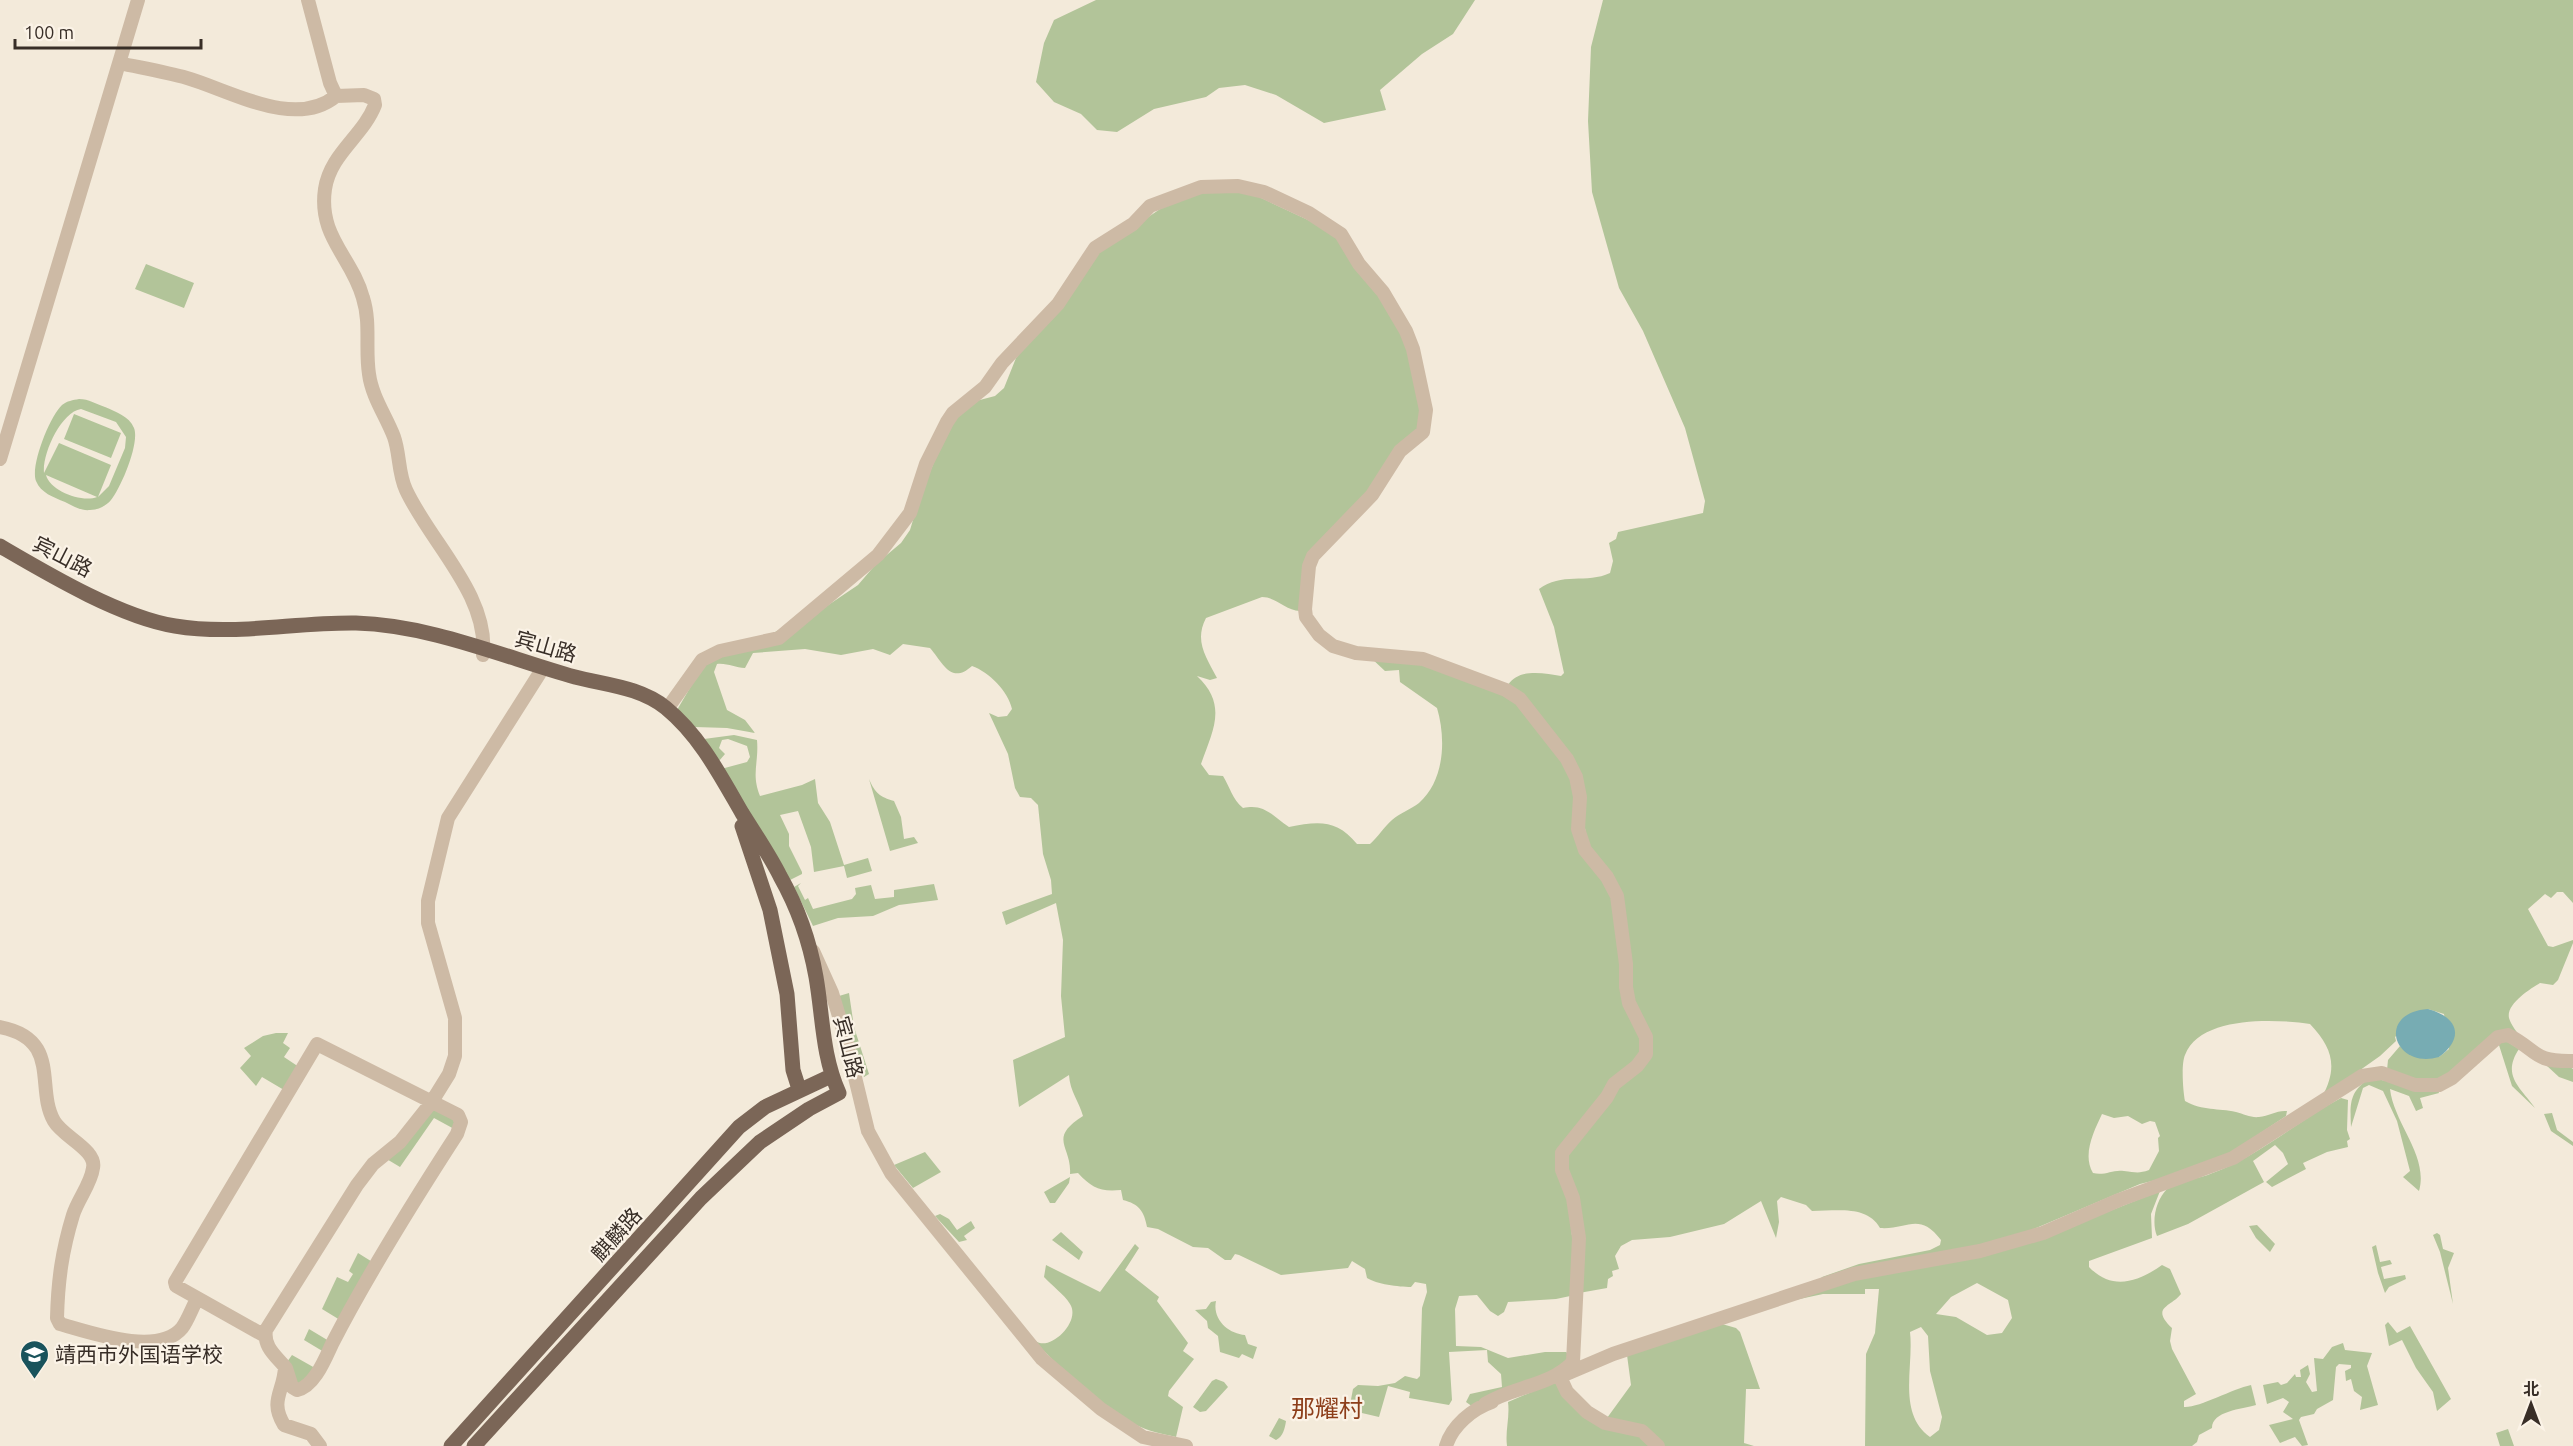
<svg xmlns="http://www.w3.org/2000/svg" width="2573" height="1446" viewBox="0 0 2573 1446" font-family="Ubuntu,'Noto Sans SC',sans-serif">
<rect width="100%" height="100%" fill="#f3eada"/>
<path fill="#b2c499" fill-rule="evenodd" d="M 1096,0 L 1475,0 L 1453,34 L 1422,54 L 1380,90 L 1386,110 L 1324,123 L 1276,95 L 1245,85 L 1219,88 L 1206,97 L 1154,109 L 1117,132 L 1097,130 L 1081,114 L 1054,102 L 1036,82 L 1044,43 L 1054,20 Z
M 1603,0 L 2573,0 L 2573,903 L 2563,892 L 2557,892 L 2551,898 L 2545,894 L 2528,909 L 2548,946 L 2553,947 L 2573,940 L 2573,943 L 2558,980 L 2553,985 L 2540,983 C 2530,989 2506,1004 2509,1018 C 2511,1025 2518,1033 2521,1039 L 2512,1032 L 2443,1078 L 2421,1080 L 2387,1070 L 2388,1060 L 2400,1046 L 2405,1051 L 2439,1057 L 2449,1049 L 2444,1014 L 2428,1009 L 2395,1037 L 2396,1041 L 2380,1056 L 2322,1097 C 2338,1068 2333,1048 2310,1024 C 2277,1019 2200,1015 2185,1055 C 2181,1064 2183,1091 2185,1101 C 2203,1111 2218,1108 2236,1112 C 2244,1114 2251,1118 2259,1117 C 2269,1116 2277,1110 2287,1111 L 2286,1116 L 2226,1156 L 2180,1174 L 2140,1184 L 2017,1236 L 1819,1281 L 1822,1277 L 1859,1264 L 1930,1250 L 1940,1245 L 1941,1240 C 1919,1211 1907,1230 1880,1228 C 1867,1205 1837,1211 1812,1211 L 1806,1205 L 1781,1197 L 1777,1201 L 1779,1222 L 1776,1238 L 1761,1201 L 1724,1224 L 1670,1237 L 1632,1240 L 1621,1246 L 1615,1256 L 1619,1269 L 1612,1271 L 1613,1276 L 1608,1279 L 1607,1288 L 1579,1293 L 1564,1170 L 1573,1140 L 1648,1055 L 1631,1004 L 1620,897 L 1588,850 L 1578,777 L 1508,685 C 1518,668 1544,673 1561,676 L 1564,673 L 1554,627 L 1539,589 C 1561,572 1587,584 1610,573 L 1613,561 L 1609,543 L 1616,539 L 1618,532 L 1703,513 L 1705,501 L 1685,428 L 1643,331 L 1619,288 L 1592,192 L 1588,121 L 1591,47 ZM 2102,1114 L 2114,1118 L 2128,1116 L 2142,1124 L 2150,1121 L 2155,1122 L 2160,1136 L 2158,1138 L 2159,1151 L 2149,1170 C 2138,1174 2135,1172 2124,1171 C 2113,1169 2105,1176 2093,1173 C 2082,1155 2094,1131 2102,1114 Z
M 1244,190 L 1336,233 L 1405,332 L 1423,423 L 1376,484 L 1316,547 L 1300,611 C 1285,610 1276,597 1262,597 L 1206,618 C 1194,641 1206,657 1217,678 L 1210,680 L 1197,676 C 1228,705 1213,730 1201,764 L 1209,775 L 1223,776 C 1230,787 1232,799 1243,808 C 1265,803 1272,816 1289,827 C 1318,821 1337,819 1357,844 L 1370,844 C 1378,837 1384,827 1392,820 C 1400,813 1411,809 1419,803 C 1445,780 1446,738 1437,708 L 1400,682 L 1399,670 L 1385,671 L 1370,657 L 1422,661 L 1517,700 L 1574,778 L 1576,829 L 1614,897 L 1635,1020 L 1644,1053 L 1559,1151 L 1571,1197 L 1575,1295 L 1556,1299 L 1508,1302 L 1504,1312 L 1498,1316 L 1490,1311 L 1477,1295 L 1459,1296 L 1455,1309 L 1456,1346 L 1481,1347 L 1508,1358 L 1545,1352 L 1566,1352 L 1571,1356 L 1560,1367 L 1473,1407 L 1466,1402 L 1470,1394 L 1502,1387 L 1501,1374 L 1488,1362 L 1487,1350 L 1449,1352 L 1452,1400 L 1449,1405 L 1409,1398 L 1410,1392 L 1388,1386 L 1379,1417 L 1349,1410 L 1353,1389 L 1358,1385 L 1378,1386 L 1395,1383 L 1405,1376 L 1417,1379 L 1420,1376 L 1422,1308 L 1427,1292 L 1426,1284 L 1415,1282 L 1411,1287 C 1399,1287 1376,1284 1367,1278 L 1365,1269 L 1352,1261 L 1348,1268 L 1281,1275 L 1239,1255 L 1235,1254 L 1231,1260 L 1225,1260 L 1208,1248 L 1193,1247 L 1158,1229 L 1147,1227 C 1144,1211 1139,1204 1123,1200 L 1121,1190 C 1100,1192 1092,1188 1078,1173 L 1070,1174 C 1072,1146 1047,1139 1083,1116 C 1079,1101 1070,1092 1069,1075 L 1019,1107 L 1013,1060 L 1065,1037 L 1061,996 L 1063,940 L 1056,903 L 1006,925 L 1002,912 L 1052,894 L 1051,880 L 1043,854 L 1038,805 L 1031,798 L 1020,797 L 1015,788 L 1008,754 L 989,713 L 998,717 L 1007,716 L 1012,709 C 1008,691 989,672 972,666 C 951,685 943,663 930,648 L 903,644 L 890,655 L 873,649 L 841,655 L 805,649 L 753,653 L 745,668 C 735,668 728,663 717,664 L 714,672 L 727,710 L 745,720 L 755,733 L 727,728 L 695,727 L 677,710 L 704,664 L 815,614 L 858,585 L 876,564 L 901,543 L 910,530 L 920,497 L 950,422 L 976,401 L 995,396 L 1004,388 L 1016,358 L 1100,250 L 1163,207 L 1202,192 Z
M 146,264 L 194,283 L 184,308 L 135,289 Z
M 79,399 C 89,399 96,404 105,407 C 116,412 129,416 134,428 C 140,443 121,488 111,500 C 106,506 98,510 90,510 C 81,511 73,506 65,502 C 53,497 41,493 36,481 C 30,466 50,416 62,405 C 67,401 73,400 79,399 ZM 81,409 L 116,422 L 126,437 L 125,448 L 109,486 L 98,497 L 111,465 L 59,443 L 44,473 C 42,454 61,412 81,409 ZM 46,475 L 97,497 C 82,503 50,491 46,475 Z
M 74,414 L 121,433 L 111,458 L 64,439 Z
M 734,735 L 757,740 C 759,763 751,774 760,796 L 802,785 L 815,779 L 818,803 L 830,822 L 844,865 L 868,858 L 872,871 L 847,878 L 844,866 L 814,872 L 811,847 L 798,811 L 780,815 L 789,834 L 789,846 L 802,872 L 802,874 L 790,880 L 721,769 L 747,762 L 750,757 L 747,746 L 728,739 L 722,740 L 719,748 L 725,754 L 719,761 L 704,739 Z
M 869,779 C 875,793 880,797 894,801 L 901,817 L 904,839 L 914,837 L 918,843 L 890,851 Z
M 801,883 L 798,886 L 805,900 L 808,898 L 813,909 L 852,899 L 856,894 L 855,888 L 871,885 L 875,899 L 894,897 L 894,890 L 934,884 L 938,900 L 899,905 L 873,916 L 838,918 L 813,926 L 794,887 Z
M 849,993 L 854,1027 L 869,1074 L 864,1077 L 839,996 Z
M 276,1033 L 288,1033 L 283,1043 L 290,1048 L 284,1057 L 299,1067 L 284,1090 L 262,1077 L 256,1086 L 240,1068 L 251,1056 L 244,1048 L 263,1036 Z
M 2506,1041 L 2519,1049 C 2501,1076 2521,1088 2535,1108 L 2512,1086 L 2498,1042 Z
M 2546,1065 L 2570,1067 L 2573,1069 L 2573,1082 L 2559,1077 Z
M 2370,1078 L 2438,1090 L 2439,1093 L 2420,1098 L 2423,1108 L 2416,1111 L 2409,1096 L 2390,1089 C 2394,1124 2429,1156 2419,1191 L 2403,1177 L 2410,1171 L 2397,1121 L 2383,1091 L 2369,1085 L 2363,1088 L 2351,1127 C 2350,1103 2349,1092 2370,1078 Z
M 2341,1098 L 2348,1100 L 2347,1130 L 2350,1139 L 2347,1141 L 2348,1147 L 2327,1152 L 2303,1163 L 2306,1169 L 2272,1187 L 2266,1182 L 2288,1164 L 2283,1153 L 2275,1145 L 2253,1161 L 2264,1182 L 2188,1224 L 2157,1236 C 2151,1221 2156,1200 2167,1189 C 2176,1180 2199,1179 2210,1174 C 2258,1157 2297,1121 2341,1098 Z
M 434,1108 L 458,1120 L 456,1130 L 434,1118 L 400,1167 L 385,1158 Z
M 2552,1113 L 2557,1130 L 2573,1142 L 2573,1146 L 2551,1131 L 2544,1114 Z
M 925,1152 L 941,1172 L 913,1188 L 894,1165 Z
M 1070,1177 L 1069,1183 L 1055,1203 L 1050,1203 L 1044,1192 Z
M 2160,1191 L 2151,1214 L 2152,1238 L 2089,1261 L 2089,1267 C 2112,1291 2138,1282 2162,1265 L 2170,1269 L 2181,1294 C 2171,1307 2150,1307 2172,1328 L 2170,1341 L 2172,1349 L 2196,1394 L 2184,1401 L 2184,1407 C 2199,1408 2232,1389 2251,1385 L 2256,1405 C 2242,1409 2212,1411 2212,1428 L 2199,1435 L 2197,1442 L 2192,1446 L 1865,1446 L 1866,1354 L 1875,1333 L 1879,1289 L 1865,1289 L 1865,1294 L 1823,1294 L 1795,1300 L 1852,1279 L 2067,1228 ZM 1977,1283 L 2008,1300 L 2012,1318 L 2002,1333 L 1987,1335 L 1956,1317 L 1936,1314 L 1951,1297 ZM 1921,1327 L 1928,1336 L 1930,1371 L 1942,1417 L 1939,1430 L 1930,1437 C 1897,1413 1914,1367 1910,1332 Z
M 940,1214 L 949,1219 L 957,1230 L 971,1221 L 975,1228 L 964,1236 L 967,1240 L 959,1242 L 935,1216 Z
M 2257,1225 L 2275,1244 L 2270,1252 L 2256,1238 L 2249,1226 Z
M 1061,1232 L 1083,1252 L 1079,1260 L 1052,1240 Z
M 2437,1233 L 2440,1235 L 2443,1249 L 2454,1253 L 2448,1268 L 2453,1304 L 2440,1252 L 2433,1235 Z
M 1135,1244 L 1139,1248 L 1125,1270 L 1159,1297 L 1157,1301 L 1188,1343 L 1183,1351 L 1194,1359 L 1169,1391 L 1168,1396 L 1183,1407 L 1176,1437 C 1163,1434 1148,1431 1136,1425 C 1100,1406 1045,1357 1021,1324 C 1026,1329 1031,1338 1037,1342 C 1052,1350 1081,1321 1070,1304 C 1064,1294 1052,1286 1044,1277 L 1046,1265 L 1100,1292 Z
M 2376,1245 L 2380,1262 L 2390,1260 L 2392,1264 L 2381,1267 L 2384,1279 L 2405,1275 L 2406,1279 L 2389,1287 L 2385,1293 L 2378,1273 L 2372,1247 Z
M 358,1253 L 374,1263 L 340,1320 L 322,1309 L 337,1277 L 348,1282 L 353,1274 L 349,1271 Z
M 1216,1301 C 1212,1320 1229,1334 1245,1335 L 1248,1344 L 1257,1347 L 1253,1359 L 1242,1354 L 1239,1358 L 1220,1352 L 1218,1336 L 1208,1328 L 1207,1321 L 1195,1310 L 1206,1309 L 1211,1302 Z
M 2388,1322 L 2397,1333 L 2410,1326 L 2451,1399 L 2437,1411 L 2433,1392 L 2416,1368 L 2402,1340 L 2389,1346 L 2385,1325 Z
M 1722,1324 L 1736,1328 L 1740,1332 L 1760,1389 L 1746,1389 L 1744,1443 L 1754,1446 L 1662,1446 L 1607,1418 L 1631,1385 L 1627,1355 Z
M 309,1329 L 329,1341 L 324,1352 L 304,1340 Z
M 2343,1343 L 2345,1350 L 2372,1353 L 2367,1366 L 2378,1405 L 2360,1410 L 2362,1397 L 2354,1391 L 2351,1379 L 2346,1381 L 2345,1371 L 2351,1368 L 2351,1365 L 2339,1364 L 2336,1367 L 2333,1400 L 2317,1409 L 2314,1414 L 2301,1417 L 2299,1420 L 2308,1445 L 2302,1446 L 2295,1437 L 2280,1443 L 2269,1425 L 2293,1419 L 2283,1412 L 2289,1402 L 2283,1398 L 2267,1404 L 2263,1385 L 2278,1382 L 2281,1385 L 2287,1383 L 2295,1374 L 2296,1377 L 2301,1377 L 2300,1370 L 2308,1365 L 2310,1374 L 2306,1382 L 2312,1392 L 2317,1391 L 2314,1358 L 2323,1359 L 2332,1347 Z
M 292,1355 L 315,1368 L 302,1382 L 296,1384 L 287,1362 Z
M 1216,1379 L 1224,1382 L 1228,1387 L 1206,1411 L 1200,1412 L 1193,1407 L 1212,1381 Z
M 1555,1382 L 1586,1414 L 1634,1430 L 1655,1446 L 1507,1446 C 1505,1431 1510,1417 1508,1402 Z
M 1279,1418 L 1286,1421 C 1285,1428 1283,1437 1276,1440 L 1269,1436 Z
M 2508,1429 L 2514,1446 L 2500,1446 L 2496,1433 Z"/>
<path fill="#77acb3" d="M 2428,1009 C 2458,1017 2465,1038 2439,1057 C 2394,1070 2375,1013 2428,1009 Z"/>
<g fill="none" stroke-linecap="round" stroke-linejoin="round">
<path stroke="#cdbaa5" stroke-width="14" d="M 308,0 L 330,83 L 336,96 L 364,95 L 374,99 L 375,105 C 363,136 330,154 325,189 C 318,237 352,257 363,298 C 371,323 365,349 369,374 C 372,397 386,416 394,437 C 400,454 398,473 406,490 C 430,542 489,595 483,655
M 119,63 C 142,68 165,72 187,78 C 229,90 295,130 336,96
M 0,459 L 138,0
M 667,709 L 702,660 L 720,651 L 779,638 L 878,555 L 910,513 L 926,464 L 947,422 L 953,413 L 985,387 L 1002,363 L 1058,304 L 1095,248 L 1133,224 L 1150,206 L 1201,187 L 1238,186 L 1264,192 L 1309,213 L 1341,234 L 1359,264 L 1383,292 L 1406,331 L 1413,349 L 1426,410 L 1423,432 L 1400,451 L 1372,495 L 1313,556 L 1309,566 L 1305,609 L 1306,617 L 1319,635 L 1333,646 L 1356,653 L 1423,659 L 1506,690 L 1520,699 L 1567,759 L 1576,777 L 1580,797 L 1578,829 L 1585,850 L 1607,877 L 1617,896 L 1626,964 L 1626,987 L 1629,1003 L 1646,1037 L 1646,1054 L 1637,1066 L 1614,1084 L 1607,1097 L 1562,1153 L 1562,1170 L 1573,1198 L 1579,1238 L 1573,1362 C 1549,1387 1513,1386 1485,1404
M 813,951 L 832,993 L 845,1036 L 868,1131 L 891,1173 L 1042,1359 L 1101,1409 L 1143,1437 L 1186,1446
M 0,1027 C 62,1039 35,1088 54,1121 C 63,1137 97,1150 93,1168 C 91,1184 78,1199 73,1215 C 62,1251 58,1280 57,1318 L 60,1324 C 89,1332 158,1357 182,1328 C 188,1320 192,1308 197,1299
M 265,1336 L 176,1286 L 175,1282 L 317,1044 L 458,1115 L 461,1122 L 457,1134 C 413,1202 369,1272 332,1344 C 325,1359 314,1387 297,1390 L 292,1387 L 286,1368
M 1566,1374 L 1613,1354 L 1854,1274 L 1980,1251 L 2043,1233 L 2119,1200 L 2233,1158 L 2362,1076 L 2382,1073 L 2415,1085 L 2439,1085 L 2452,1078 L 2498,1037 L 2508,1035 C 2539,1051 2532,1062 2573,1061
M 1560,1377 L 1567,1392 L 1587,1412 L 1605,1423 L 1642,1431 L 1658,1446
M 320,1446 L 311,1434 L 284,1425 C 269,1400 284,1392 285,1367 C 276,1356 263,1347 266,1330 L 357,1185 L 373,1164 L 400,1142 L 431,1103 L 449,1074 L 455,1056 L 455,1018 L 428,923 L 428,901 L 448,818 L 543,668
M 1446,1446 C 1452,1426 1472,1409 1492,1402"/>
<path stroke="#7b6657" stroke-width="15" d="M 0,546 C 48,574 120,617 175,626 C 235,636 295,622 356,623 C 430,625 504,657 575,677 C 606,685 640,687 666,708 C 700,736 720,775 742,813 C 755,834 769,854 780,876 C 797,906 810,943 816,977 C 823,1017 822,1055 839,1093 L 809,1109 L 760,1142 L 701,1198 L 474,1446
M 742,826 L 770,910 L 787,994 L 793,1070 L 799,1089
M 451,1446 L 739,1127 L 765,1107 L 831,1076"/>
</g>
<defs>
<symbol id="school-pin" viewBox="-11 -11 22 30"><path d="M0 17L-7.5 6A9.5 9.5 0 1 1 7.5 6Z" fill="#19535c" stroke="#fbf3e7"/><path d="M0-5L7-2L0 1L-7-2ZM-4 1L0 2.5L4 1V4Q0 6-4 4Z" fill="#fff"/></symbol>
</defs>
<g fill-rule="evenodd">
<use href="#school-pin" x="18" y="1338" width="33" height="45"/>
</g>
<g text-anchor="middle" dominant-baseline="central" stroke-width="4.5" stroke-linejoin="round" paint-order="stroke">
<g font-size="21" fill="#382e27" stroke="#fbf3e7">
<text transform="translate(63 556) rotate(27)">宾山路</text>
<text transform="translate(546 646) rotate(16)">宾山路</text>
<text transform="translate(849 1047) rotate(76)">宾山路</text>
<text transform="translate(616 1234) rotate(-48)">麒麟路</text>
</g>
<g font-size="21" fill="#382e27" stroke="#fbf3e7" text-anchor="start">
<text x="55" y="1354">靖西市外国语学校</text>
</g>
<g font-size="24" fill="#8d3e1a" stroke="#fbf3e7">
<text x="1327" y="1408">那耀村</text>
</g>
</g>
<g transform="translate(2531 1404)" stroke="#fbf3e7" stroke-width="4.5" paint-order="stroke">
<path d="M0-4.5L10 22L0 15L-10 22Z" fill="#382e27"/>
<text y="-9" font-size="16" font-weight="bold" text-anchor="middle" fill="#382e27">北</text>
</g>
<path d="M15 39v9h186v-9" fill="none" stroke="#382e27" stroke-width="3"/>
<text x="24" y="39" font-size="18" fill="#382e27" stroke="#fbf3e7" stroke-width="4.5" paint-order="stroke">100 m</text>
</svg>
